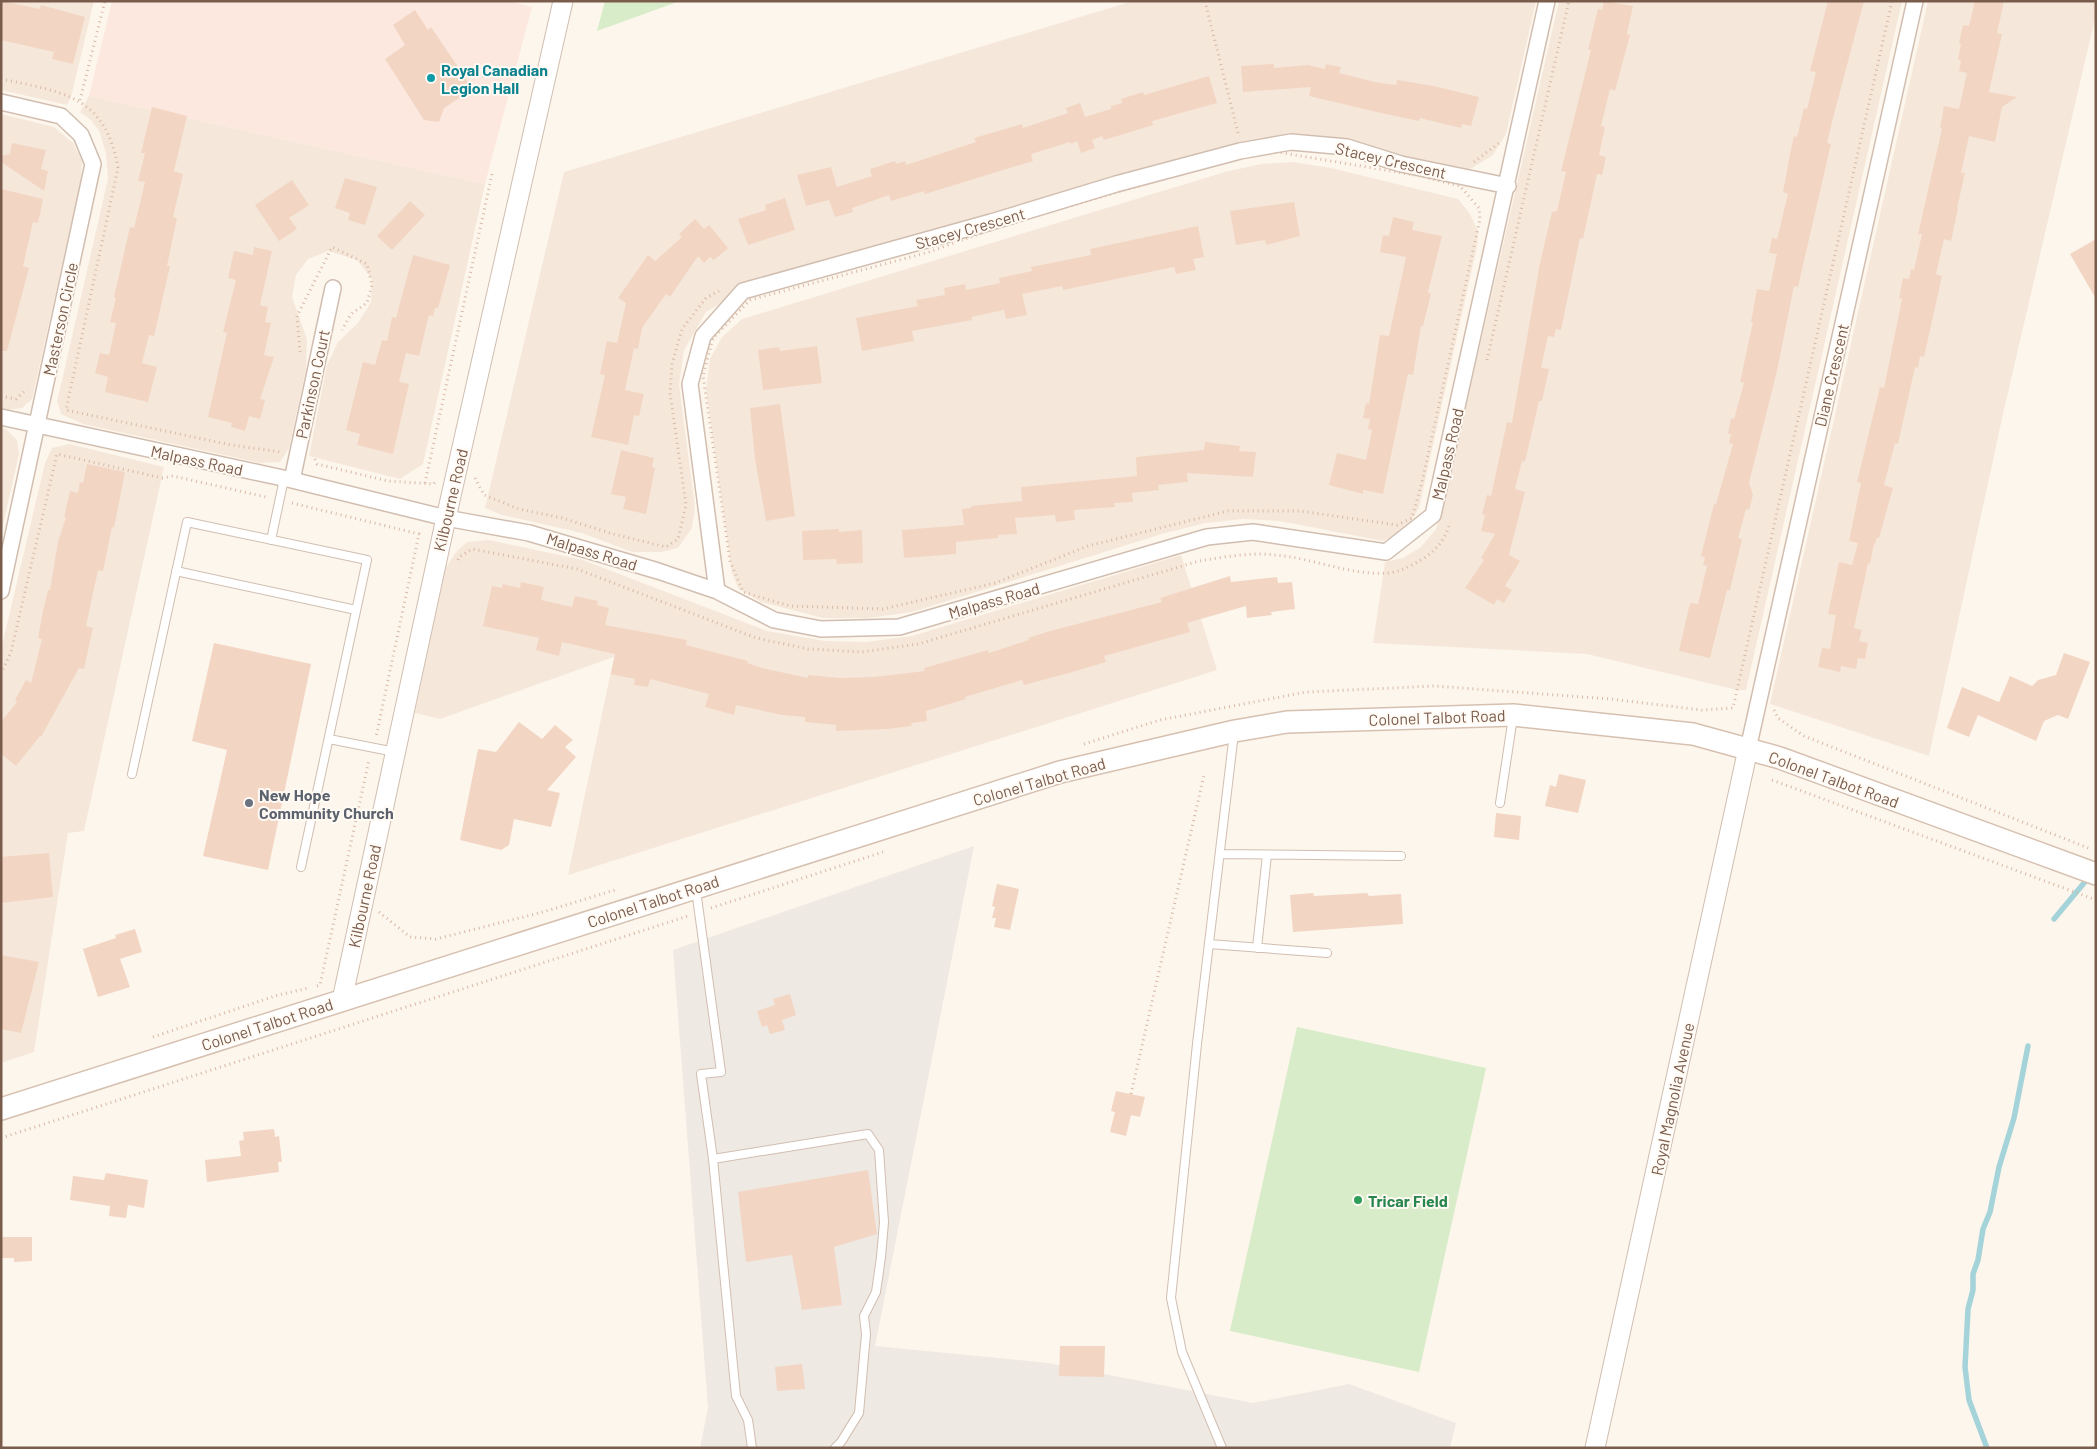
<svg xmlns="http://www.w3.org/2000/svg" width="2097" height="1449" viewBox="0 0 2097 1449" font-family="Barlow,sans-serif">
<rect width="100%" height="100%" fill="#fdf6ec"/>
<path fill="#f5e8da" d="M 1,1 L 94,1 L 71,97 L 67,105 L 1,90 Z
M 1133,1 L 1536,1 L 1506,134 L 1493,155 L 1472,168 L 1458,172 L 1306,138 L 1266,139 L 1211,150 L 774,280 L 739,292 L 706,312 L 684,350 L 679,385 L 695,507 L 692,528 L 678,548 L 662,552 L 632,552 L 582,533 L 502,515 L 485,508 L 564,172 Z
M 1559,1 L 1902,1 L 1746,690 L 1737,690 L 1587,654 L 1373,643 L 1385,562 L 1403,558 L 1421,547 L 1436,529 L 1445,498 Z
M 1928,1 L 2096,1 L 2096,14 L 2003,414 L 1929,756 L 1770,704 Z
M 89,96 L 485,184 L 423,464 L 400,479 L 309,456 L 327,365 L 338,342 L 358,323 L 371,302 L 372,279 L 357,260 L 328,251 L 308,259 L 296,275 L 292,297 L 307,339 L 306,369 L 289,448 L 280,462 L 260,463 L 83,424 L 61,414 L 57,402 L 108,179 L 106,153 L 99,131 L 91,120 L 80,112 Z
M 1,114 L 54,127 L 73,143 L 82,161 L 80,185 L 32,399 L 22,408 L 7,410 L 1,408 Z
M 1293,162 L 1331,168 L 1458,199 L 1470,214 L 1478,231 L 1477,246 L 1419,508 L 1410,523 L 1397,534 L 1383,541 L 1280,521 L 1243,519 L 1205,523 L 1162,534 L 912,612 L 868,618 L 823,618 L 761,602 L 739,589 L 732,573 L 706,390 L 710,359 L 722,337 L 742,319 L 1225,172 L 1261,164 Z
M 1,428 L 6,429 L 17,440 L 19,454 L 1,534 Z
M 69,444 L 164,467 L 84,831 L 68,833 L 34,1052 L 1,1063 L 1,650 L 45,463 L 52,448 Z
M 489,540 L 583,560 L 767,631 L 825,641 L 866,642 L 912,636 L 1181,555 L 1217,670 L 568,875 L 614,657 L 440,719 L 415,713 L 444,571 L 456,552 L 467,542 Z"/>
<path fill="#fde8e0" d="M 112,1 L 510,1 L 532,7 L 485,184 L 89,96 Z"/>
<path fill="#efe9e4" d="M 974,846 L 875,1346 L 1048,1363 L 1253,1403 L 1349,1384 L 1456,1423 L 1450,1448 L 700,1448 L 708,1408 L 673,950 Z"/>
<path fill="#d8ecc9" d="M 605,1 L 680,1 L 597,31 Z
M 1297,1027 L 1486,1068 L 1419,1372 L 1230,1331 Z"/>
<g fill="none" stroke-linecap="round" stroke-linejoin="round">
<path stroke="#a5d3da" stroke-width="5.5" d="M 2054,919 L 2089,877
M 1987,1448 L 1969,1400 L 1965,1367 L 1968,1309 L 1973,1290 L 1973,1274 L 1978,1260 L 1983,1229 L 1990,1212 L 1999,1167 L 2014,1118 L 2028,1046"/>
</g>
<path fill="#f3d5c3" d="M 1,1 L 40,9 L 41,5 L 85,17 L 73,64 L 52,59 L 54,52 L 1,40 Z
M 1604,1 L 1633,6 L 1627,34 L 1630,35 L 1615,91 L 1610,89 L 1601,126 L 1605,127 L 1599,155 L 1606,157 L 1602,175 L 1597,174 L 1583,239 L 1580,238 L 1561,330 L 1556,329 L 1554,337 L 1548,336 L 1541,368 L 1549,369 L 1542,401 L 1539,401 L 1525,462 L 1522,461 L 1515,489 L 1525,492 L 1509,555 L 1520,561 L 1505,586 L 1512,590 L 1504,603 L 1497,599 L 1494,605 L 1465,588 L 1484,560 L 1481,558 L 1495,534 L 1481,531 L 1485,515 L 1482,514 L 1487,495 L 1491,496 L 1507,422 L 1512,423 L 1540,263 L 1552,212 L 1557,211 L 1566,172 L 1561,171 L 1591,50 L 1588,50 L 1598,9 L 1602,10 Z
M 1828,1 L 1864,1 L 1833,118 L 1827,143 L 1831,144 L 1798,287 L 1794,286 L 1777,371 L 1749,483 L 1753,495 L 1749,510 L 1746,509 L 1738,538 L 1742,539 L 1730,590 L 1727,590 L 1710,658 L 1679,651 L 1690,603 L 1698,604 L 1707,566 L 1703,565 L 1705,557 L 1701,556 L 1714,504 L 1716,504 L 1733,444 L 1729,443 L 1731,434 L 1728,434 L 1731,418 L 1734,419 L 1744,383 L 1740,382 L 1753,322 L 1751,322 L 1757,289 L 1769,291 L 1777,254 L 1769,253 L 1772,238 L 1777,239 L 1788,194 L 1783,192 L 1790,154 L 1794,136 L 1797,137 L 1804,108 L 1807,109 L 1816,72 L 1810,71 Z
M 1975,1 L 2004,1 L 1997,33 L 2002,34 L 1989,92 L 2017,97 L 2002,107 L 1995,142 L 1969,136 L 1961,173 L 1965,173 L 1957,208 L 1958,208 L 1951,241 L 1944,239 L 1936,274 L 1942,276 L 1924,357 L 1920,356 L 1918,368 L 1915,367 L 1898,444 L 1895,443 L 1884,485 L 1893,488 L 1879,538 L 1877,538 L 1873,548 L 1870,564 L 1868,563 L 1854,628 L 1862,630 L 1859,641 L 1868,643 L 1865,659 L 1858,658 L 1856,669 L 1841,666 L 1840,672 L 1818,667 L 1822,648 L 1830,649 L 1836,615 L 1828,614 L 1839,562 L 1852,565 L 1858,543 L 1849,541 L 1861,483 L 1857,482 L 1880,387 L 1884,388 L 1902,299 L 1899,298 L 1903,278 L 1909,279 L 1911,269 L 1914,270 L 1922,234 L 1918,234 L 1942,129 L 1940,128 L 1944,106 L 1959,109 L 1967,73 L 1959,71 L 1961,60 L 1958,59 L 1961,44 L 1959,43 L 1963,25 L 1969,26 Z
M 415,10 L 428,30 L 431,27 L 473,89 L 444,108 L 439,122 L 424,120 L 385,59 L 405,45 L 393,25 Z
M 1274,64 L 1274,68 L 1308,65 L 1325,69 L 1326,64 L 1341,67 L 1339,73 L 1375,82 L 1396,85 L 1397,80 L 1434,86 L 1479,97 L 1471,126 L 1462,124 L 1461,128 L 1420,118 L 1419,121 L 1381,113 L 1309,96 L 1311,87 L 1243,92 L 1241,66 Z
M 1209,76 L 1217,103 L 1152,121 L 1153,125 L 1124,134 L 1104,140 L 1102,136 L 1092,140 L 1095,148 L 1081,153 L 1077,141 L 1071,144 L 1070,142 L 1031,154 L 1033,161 L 925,194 L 924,191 L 891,201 L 889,195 L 852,208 L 853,212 L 835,217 L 829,200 L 806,206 L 797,175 L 831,167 L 837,187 L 872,176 L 870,169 L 895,161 L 896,164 L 905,161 L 906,165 L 976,142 L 974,138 L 1022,124 L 1023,128 L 1068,113 L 1066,108 L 1080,103 L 1085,117 L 1111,109 L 1111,106 L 1122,103 L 1121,99 L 1143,92 L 1144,95 Z
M 152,107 L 187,116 L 174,171 L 183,174 L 173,217 L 177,218 L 167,266 L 170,266 L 154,336 L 149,335 L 142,363 L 157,367 L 148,402 L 105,392 L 108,377 L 95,373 L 100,353 L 109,355 L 116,323 L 110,322 L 116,298 L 114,297 L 130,227 L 134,228 L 145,182 L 138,181 L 145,153 L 141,153 Z
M 12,143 L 46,150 L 41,169 L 48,171 L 44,191 L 1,162 L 1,156 L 10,154 Z
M 345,178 L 377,187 L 365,225 L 348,220 L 350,213 L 335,208 Z
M 292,180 L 309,205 L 289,218 L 297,229 L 279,241 L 255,205 Z
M 1,189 L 43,199 L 38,223 L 33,222 L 23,266 L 29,268 L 7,351 L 1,351 Z
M 785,198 L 795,230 L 748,245 L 738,219 L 766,210 L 765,205 Z
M 410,201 L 425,215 L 392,250 L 377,236 Z
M 1294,202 L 1300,236 L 1266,245 L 1265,240 L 1236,245 L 1230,211 Z
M 1393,217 L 1414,222 L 1412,230 L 1442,236 L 1428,292 L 1431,294 L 1423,326 L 1421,326 L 1413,375 L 1408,374 L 1383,494 L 1363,490 L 1363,494 L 1329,485 L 1337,453 L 1366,460 L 1372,430 L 1368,429 L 1370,419 L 1363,418 L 1366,403 L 1369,404 L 1380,335 L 1389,336 L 1406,257 L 1380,252 L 1383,235 L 1389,236 Z
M 695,219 L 704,229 L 709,225 L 728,248 L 714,260 L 710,257 L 704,263 L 698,256 L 670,297 L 666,294 L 642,328 L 638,349 L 634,348 L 625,390 L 644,394 L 639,416 L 634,415 L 628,445 L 591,437 L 605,375 L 600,374 L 607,341 L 617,343 L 626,303 L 618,298 L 648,255 L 655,261 L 682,237 L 679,234 Z
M 1198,226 L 1204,257 L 1193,259 L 1196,270 L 1176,274 L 1174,267 L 1063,290 L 1062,286 L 1022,294 L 1027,315 L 1006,319 L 1004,310 L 971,317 L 972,320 L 912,331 L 914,341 L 862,351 L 856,318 L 918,306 L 916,300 L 945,295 L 944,288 L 965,284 L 966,290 L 1000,283 L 999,278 L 1032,271 L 1031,267 L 1091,255 L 1090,249 Z
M 2096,239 L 2096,299 L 2070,254 Z
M 254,247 L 272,251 L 260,305 L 268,307 L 265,322 L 271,323 L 264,355 L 274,357 L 260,399 L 265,400 L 260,419 L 249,416 L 245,431 L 231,427 L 232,423 L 208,417 L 227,333 L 223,332 L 236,280 L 228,278 L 234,251 L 253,255 Z
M 413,255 L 450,265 L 438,308 L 435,308 L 433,316 L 429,315 L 419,356 L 406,353 L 399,382 L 409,384 L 393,454 L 357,445 L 360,434 L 346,430 L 363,362 L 375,365 L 382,340 L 387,341 L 392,317 L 396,318 Z
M 817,346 L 822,383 L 763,390 L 758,350 L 779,347 L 780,351 Z
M 780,404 L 795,516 L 766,521 L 755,459 L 750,408 Z
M 1205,442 L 1240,446 L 1239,451 L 1256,452 L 1253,477 L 1187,473 L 1188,482 L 1158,485 L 1159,490 L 1132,493 L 1133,502 L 1114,503 L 1115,507 L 1074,510 L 1075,520 L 1056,522 L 1055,515 L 1015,518 L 1017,534 L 998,535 L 998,538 L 956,542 L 956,554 L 904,558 L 902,530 L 964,525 L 962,509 L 971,508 L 971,506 L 1022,501 L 1021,487 L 1137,476 L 1136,457 L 1204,450 Z
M 621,450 L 654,458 L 652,467 L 655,468 L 646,514 L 623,509 L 626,497 L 611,494 Z
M 87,464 L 125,472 L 114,528 L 112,527 L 103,571 L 98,570 L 86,626 L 93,628 L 84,669 L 79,668 L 41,737 L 40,736 L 16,766 L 1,754 L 1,722 L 17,702 L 15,700 L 26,680 L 31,683 L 42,639 L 38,638 L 43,611 L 48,590 L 50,590 L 58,542 L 66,517 L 64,517 L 70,491 L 78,493 L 80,482 L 83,483 Z
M 839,529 L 839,532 L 862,530 L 863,563 L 837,564 L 836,559 L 803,560 L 802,531 Z
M 1230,576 L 1231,582 L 1277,577 L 1278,583 L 1292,582 L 1295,609 L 1271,612 L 1272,615 L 1247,618 L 1246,606 L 1187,623 L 1190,632 L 1104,656 L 1106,662 L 1069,673 L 1024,685 L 1022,680 L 965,697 L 966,699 L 926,711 L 927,721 L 911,723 L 912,726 L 887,729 L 836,731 L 836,725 L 805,722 L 805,717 L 782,715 L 736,705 L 734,715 L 705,707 L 709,694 L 650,679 L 648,687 L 634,685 L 635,679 L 611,674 L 615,654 L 562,642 L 559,656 L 536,650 L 539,638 L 483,626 L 492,586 L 502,588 L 503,584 L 520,588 L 521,582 L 544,587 L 541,600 L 572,607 L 575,596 L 598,601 L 597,605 L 609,608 L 605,625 L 687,640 L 686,645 L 748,661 L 747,663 L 762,668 L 808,678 L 808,675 L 840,678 L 874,677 L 925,671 L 924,668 L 988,650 L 989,653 L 1029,640 L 1028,638 L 1050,631 L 1162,602 L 1160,598 Z
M 214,643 L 311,664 L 268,870 L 203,856 L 227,750 L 192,741 Z
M 2064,653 L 2090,662 L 2068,719 L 2058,715 L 2044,721 L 2036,741 L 1978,715 L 1969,737 L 1947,728 L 1962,687 L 1999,702 L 2010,676 L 2032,686 L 2038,680 L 2056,675 Z
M 519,722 L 542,739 L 555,725 L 573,740 L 565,747 L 576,757 L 547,790 L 560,793 L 551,827 L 514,819 L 509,845 L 501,850 L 460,840 L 478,749 L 496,752 Z
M 1559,774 L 1586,780 L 1578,813 L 1545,806 L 1550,785 L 1556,787 Z
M 1496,813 L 1521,816 L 1519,840 L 1494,837 Z
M 49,853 L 53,897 L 1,903 L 1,857 Z
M 997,884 L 1019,889 L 1010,930 L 994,927 L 996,918 L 992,918 L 995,907 L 992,906 Z
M 1313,893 L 1314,896 L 1367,893 L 1369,896 L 1401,894 L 1403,924 L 1293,932 L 1290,895 Z
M 135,929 L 142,952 L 120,959 L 130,987 L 98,997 L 83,949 L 116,938 L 115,935 Z
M 1,955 L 39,962 L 21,1033 L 1,1029 Z
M 790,994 L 796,1015 L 782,1020 L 785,1030 L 770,1034 L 767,1025 L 762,1027 L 757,1011 L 775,1005 L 773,999 Z
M 1116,1091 L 1145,1097 L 1140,1117 L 1131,1115 L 1126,1136 L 1110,1132 L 1115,1112 L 1111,1111 Z
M 274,1129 L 275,1137 L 279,1136 L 282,1162 L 278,1162 L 279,1172 L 207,1182 L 205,1160 L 241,1156 L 239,1141 L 244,1140 L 243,1132 Z
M 868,1170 L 877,1234 L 834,1247 L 842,1305 L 802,1310 L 792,1255 L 746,1262 L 738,1192 Z
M 106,1173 L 148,1180 L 144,1208 L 128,1205 L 126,1218 L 109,1216 L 110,1206 L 70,1200 L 73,1176 L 104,1180 Z
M 1,1237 L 32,1237 L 32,1261 L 14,1262 L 14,1258 L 1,1258 Z
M 1060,1346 L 1105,1346 L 1104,1377 L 1059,1376 Z
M 802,1364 L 805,1389 L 777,1391 L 775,1367 Z"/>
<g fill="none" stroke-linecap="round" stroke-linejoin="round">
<defs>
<path id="service" d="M 271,540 L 284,479
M 176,571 L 356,610
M 329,739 L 395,752
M 132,774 L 187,522 L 367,560 L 301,867
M 1500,803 L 1513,717
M 1220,854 L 1401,856
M 696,890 L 721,1072 L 701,1074 L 713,1159 L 868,1134 L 879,1150 L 884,1222 L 881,1257 L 876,1292 L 864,1316 L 866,1334 L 859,1413 L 841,1442 L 835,1448
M 1209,944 L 1327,953
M 1257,948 L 1267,855
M 713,1159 L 736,1396 L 748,1420 L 752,1448
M 1222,1448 L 1182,1352 L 1171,1298 L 1197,1044 L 1234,733"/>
<path id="minor" d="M 1,102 L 61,116 L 81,135 L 93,164 L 1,591
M 1,417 L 292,480 L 446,518 L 529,533 L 658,571 L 717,591 L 774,620 L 821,629 L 899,627 L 1207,537 L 1253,532 L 1386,552 L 1433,515 L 1547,1
M 292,480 L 333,288
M 717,591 L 690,384 L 703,336 L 743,291 L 991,222 L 1116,184 L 1240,151 L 1291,142 L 1347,147 L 1401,164 L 1508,186
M 1748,749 L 1915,1"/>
<path id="tertiary" d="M 342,1000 L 446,518 L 563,1
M 1595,1448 L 1748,749"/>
<path id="secondary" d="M 1,1109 L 1060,772 L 1235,731 L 1287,722 L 1513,715 L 1693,734 L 1780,758 L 2096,874"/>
</defs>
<use href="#service" stroke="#d1beb0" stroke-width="10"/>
<use href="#minor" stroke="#d1beb0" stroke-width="18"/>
<use href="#tertiary" stroke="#d1beb0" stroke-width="21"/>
<use href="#secondary" stroke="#d6c0b0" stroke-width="24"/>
<path stroke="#d9b8a5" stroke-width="3" stroke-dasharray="1 4" stroke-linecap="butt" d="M 1205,1 L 1238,133
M 1,79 C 63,92 106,96 118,168 L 66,410 L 231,445 L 281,452
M 80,100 L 105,1
M 1271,151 L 1421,176 L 1460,186 L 1479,208 L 1480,219 L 1422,482 L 1412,518 L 1397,525 L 1300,511 L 1228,511 L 1088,546 L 995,583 L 883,609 L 790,606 L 743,592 L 730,561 L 703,376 L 713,338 L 750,300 L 929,252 L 1004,225 L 1214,164 Z
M 1474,162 L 1499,143
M 300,352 L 297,316 L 332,247 L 367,264 L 372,285 L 367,303 L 351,314 L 342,330
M 1487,360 L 1569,1
M 1,396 L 16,399 L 27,389
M 315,459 L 317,464 L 388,481 L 434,484 L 435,481
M 475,478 L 484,495 L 519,509 L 562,518 L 613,534 L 666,547 L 678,539 L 686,505 L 670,393 L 672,364 L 682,329 L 706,298 L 719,291
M 425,483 L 492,174
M 292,503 L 419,534 L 376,737
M 458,560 L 459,557 L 472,549 L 577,569 L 756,638 L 808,649 L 862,652 L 918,644 L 1199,561 C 1224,557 1250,552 1275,555 C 1313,558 1351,576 1389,573 C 1400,572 1412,565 1421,560 C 1436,551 1446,539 1450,522
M 1,674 L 11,652 L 57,454 L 162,478 L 173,476 L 266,497
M 1774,710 L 1778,718 L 1804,736 L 2091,849
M 1084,744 L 1160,720 L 1306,692 L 1435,686 L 1610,699 L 1702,710 L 1733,708 L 1892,1
M 1772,780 L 2096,900
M 711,908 L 883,852
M 379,912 L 410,937 L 436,939 L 543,912 L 615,890
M 317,986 L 320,985 L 369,760
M 153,1037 L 278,995 L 309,988
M 1131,1094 L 1204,775
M 1,1138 L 688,916"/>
<use href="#service" stroke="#fff" stroke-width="8"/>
<use href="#minor" stroke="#fff" stroke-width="15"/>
<use href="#tertiary" stroke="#fff" stroke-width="19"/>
<use href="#secondary" stroke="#fff" stroke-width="21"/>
</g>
<circle fill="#0f9aa8" stroke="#fffaf3" stroke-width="2" cx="431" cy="78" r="5"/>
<circle fill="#6b7280" stroke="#fffaf3" stroke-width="2" cx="249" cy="803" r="5"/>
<circle fill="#2e9e5b" stroke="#fffaf3" stroke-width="2" cx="1358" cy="1200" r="5"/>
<g text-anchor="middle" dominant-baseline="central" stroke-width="4" stroke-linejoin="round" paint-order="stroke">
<g font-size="16" font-weight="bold" fill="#0d838f" stroke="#fffaf3" text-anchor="start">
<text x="441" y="69">Royal Canadian<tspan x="441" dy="18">Legion Hall</tspan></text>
</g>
<g font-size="16" fill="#7a5c4d" stroke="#fffaf3">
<text transform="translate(1391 160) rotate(13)">Stacey Crescent</text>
<text transform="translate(970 228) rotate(-16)">Stacey Crescent</text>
<text transform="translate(60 319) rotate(-78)">Masterson Circle</text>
<text transform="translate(1831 375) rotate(-77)">Diane Crescent</text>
<text transform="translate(312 384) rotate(-78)">Parkinson Court</text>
<text transform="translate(1447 454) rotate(-77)">Malpass Road</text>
<text transform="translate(197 460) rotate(12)">Malpass Road</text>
<text transform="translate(450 500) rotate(-77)">Kilbourne Road</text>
<text transform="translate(592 551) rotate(17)">Malpass Road</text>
<text transform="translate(994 600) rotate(-16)">Malpass Road</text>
<text transform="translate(1437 717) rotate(-2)">Colonel Talbot Road</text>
<text transform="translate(1834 779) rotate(20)">Colonel Talbot Road</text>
<text transform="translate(1039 781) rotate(-16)">Colonel Talbot Road</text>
<text transform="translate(364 896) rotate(-78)">Kilbourne Road</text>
<text transform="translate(653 901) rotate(-18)">Colonel Talbot Road</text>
<text transform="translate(267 1024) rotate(-18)">Colonel Talbot Road</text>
<text transform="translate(1672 1099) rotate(-78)">Royal Magnolia Avenue</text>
</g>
<g font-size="16" font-weight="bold" fill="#5b616d" stroke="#fffaf3" text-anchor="start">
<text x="259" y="794">New Hope<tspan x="259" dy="18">Community Church</tspan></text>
</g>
<g font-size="16" font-weight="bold" fill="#27864d" stroke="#fffaf3" text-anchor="start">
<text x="1368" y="1200">Tricar Field</text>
</g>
</g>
<rect width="2097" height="1449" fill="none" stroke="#7a5c4d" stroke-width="5"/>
</svg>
